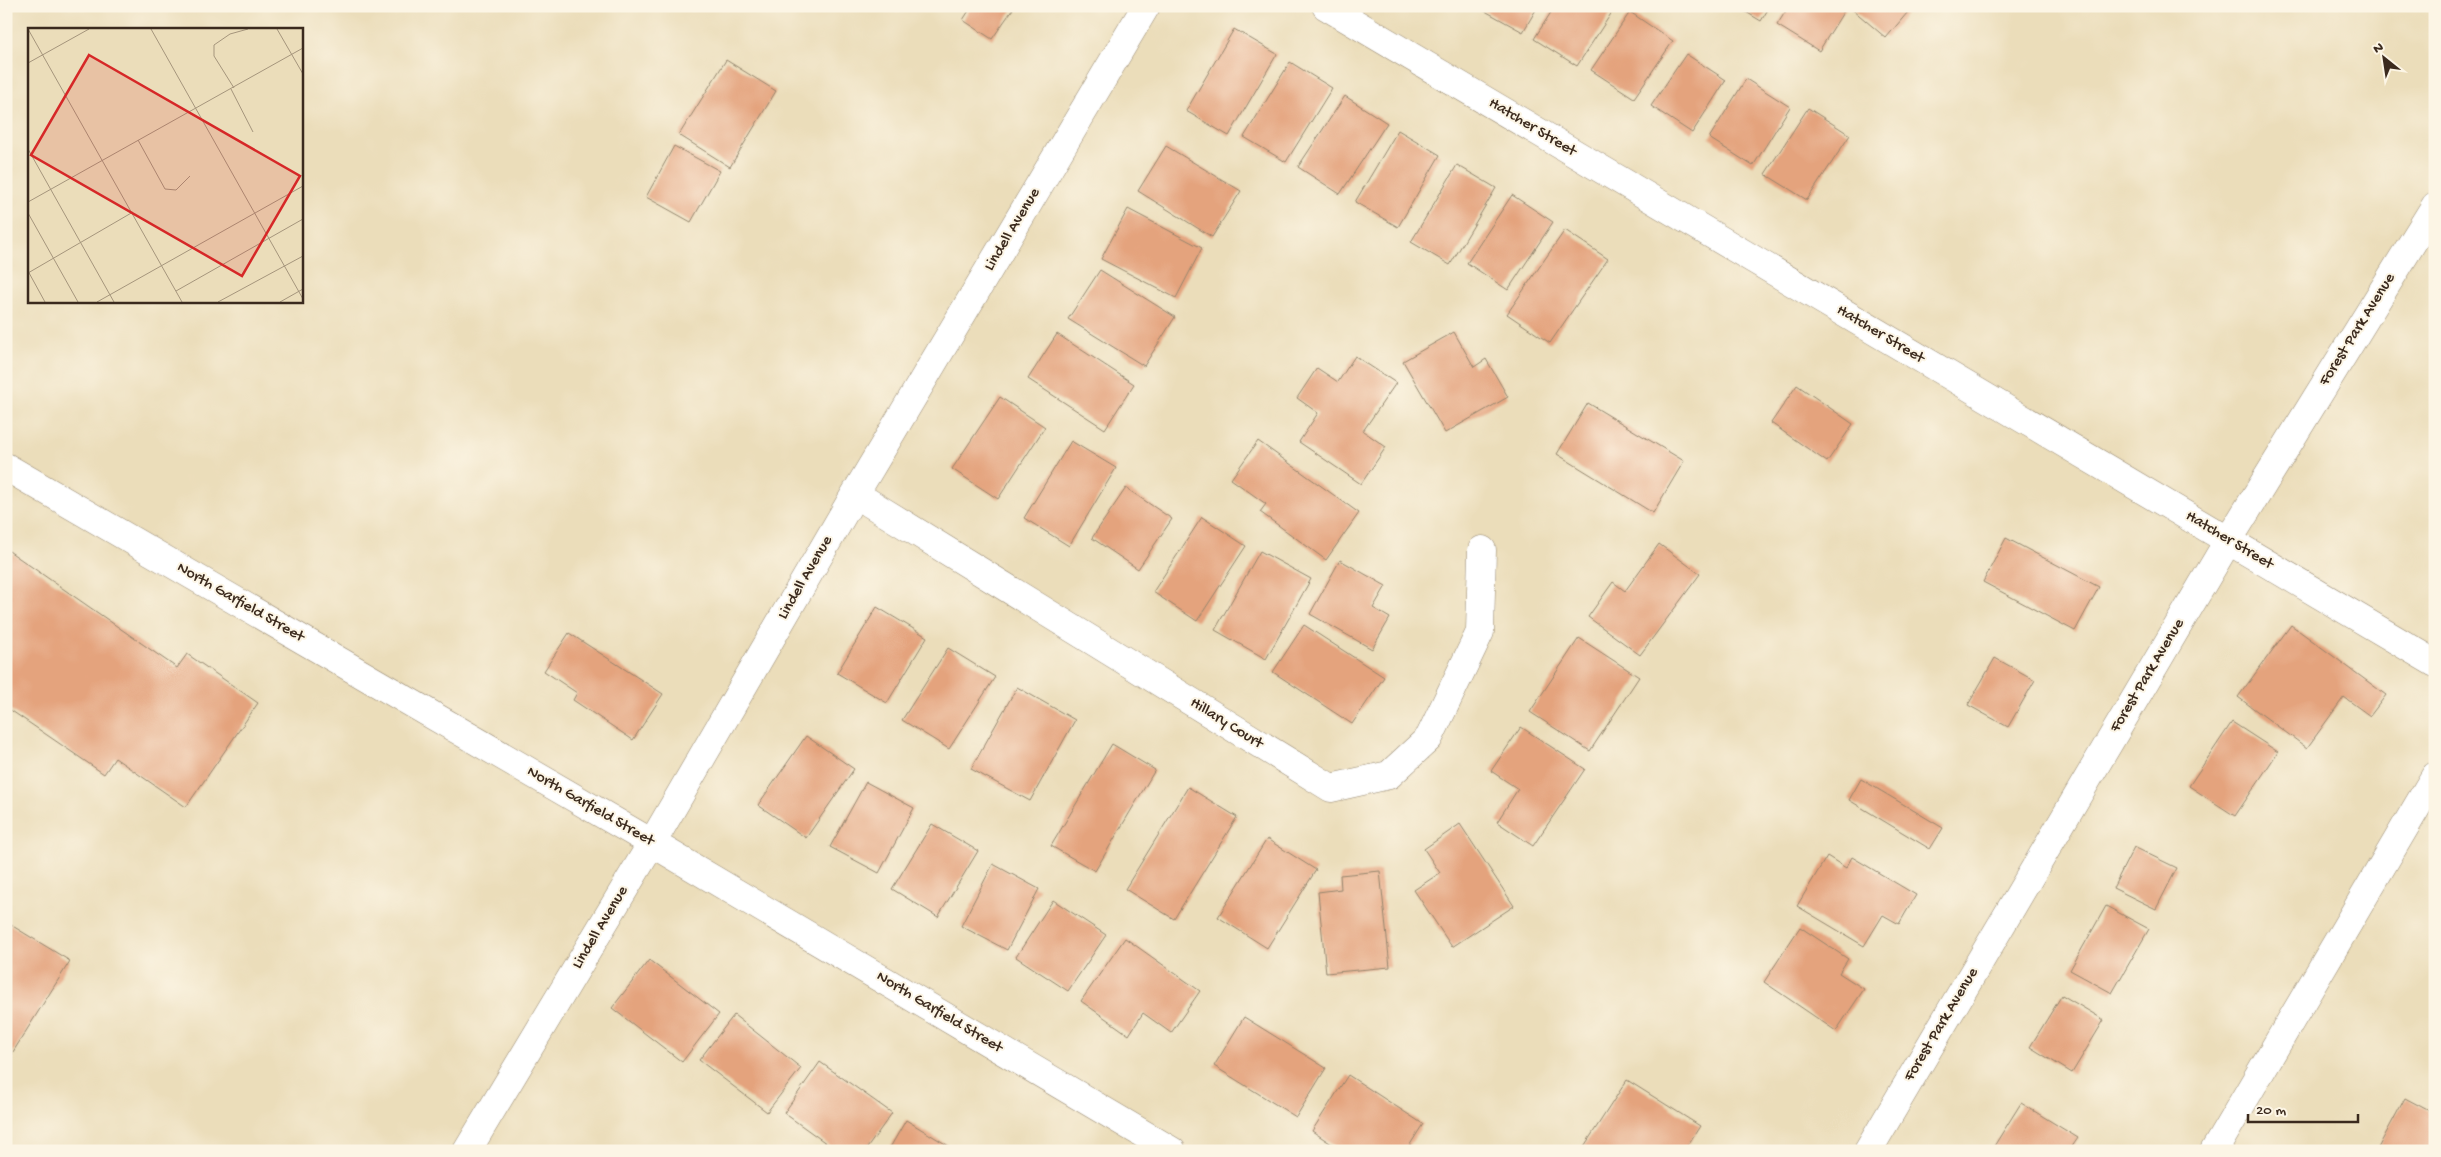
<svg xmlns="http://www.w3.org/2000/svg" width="2441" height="1157" viewBox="0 0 2441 1157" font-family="'Gochi Hand',sans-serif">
<rect width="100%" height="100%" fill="#fcf5e5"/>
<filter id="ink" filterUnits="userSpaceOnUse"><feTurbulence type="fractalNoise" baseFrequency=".02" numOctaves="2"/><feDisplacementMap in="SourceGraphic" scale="10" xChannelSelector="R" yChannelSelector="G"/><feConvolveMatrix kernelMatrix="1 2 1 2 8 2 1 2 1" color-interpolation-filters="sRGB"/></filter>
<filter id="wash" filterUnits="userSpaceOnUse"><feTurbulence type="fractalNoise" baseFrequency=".0096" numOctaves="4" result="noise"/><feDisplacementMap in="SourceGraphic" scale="20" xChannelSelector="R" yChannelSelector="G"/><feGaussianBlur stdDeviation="1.12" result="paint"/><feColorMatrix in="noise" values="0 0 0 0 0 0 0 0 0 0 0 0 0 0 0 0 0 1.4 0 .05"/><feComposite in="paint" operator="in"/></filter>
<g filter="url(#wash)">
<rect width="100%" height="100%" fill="#ebddba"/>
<g id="blocks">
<path fill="#e4a37d" d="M 972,6 L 1015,6 L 992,39 L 963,20 Z
M 1476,6 L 1538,6 L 1523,32 Z
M 1555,6 L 1616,6 L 1577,66 L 1534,39 Z
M 1736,6 L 1770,6 L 1761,21 Z
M 1789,6 L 1847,6 L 1819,51 L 1777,25 Z
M 1855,6 L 1913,6 L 1886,38 L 1852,9 Z
M 1630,12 L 1673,41 L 1634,98 L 1591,70 Z
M 1234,29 L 1277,54 L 1229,136 L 1186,111 Z
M 1686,54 L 1726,80 L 1692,133 L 1651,106 Z
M 726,60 L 776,91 L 730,167 L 679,135 Z
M 1290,62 L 1332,88 L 1286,162 L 1244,137 Z
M 1746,79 L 1790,107 L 1753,166 L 1709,138 Z
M 1345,96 L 1387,123 L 1340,194 L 1298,167 Z
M 1808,108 L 1850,135 L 1807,200 L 1765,174 Z
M 1398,130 L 1440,155 L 1398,227 L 1355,202 Z
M 674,146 L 720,171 L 691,222 L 646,197 Z
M 1166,146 L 1241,191 L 1212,237 L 1138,191 Z
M 1457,165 L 1496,188 L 1450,265 L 1411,242 Z
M 1512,195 L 1553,222 L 1508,290 L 1467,263 Z
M 1128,209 L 1202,248 L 1176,298 L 1101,259 Z
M 1565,230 L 1608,259 L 1550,343 L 1507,314 Z
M 1100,270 L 1175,317 L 1144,366 L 1068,319 Z
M 1454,332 L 1474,367 L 1486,359 L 1508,397 L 1445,433 L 1403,361 Z
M 1057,334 L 1134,384 L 1105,429 L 1028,379 Z
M 1355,356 L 1396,383 L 1363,431 L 1386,447 L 1361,484 L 1299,442 L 1318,413 L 1297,398 L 1317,368 L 1338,382 Z
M 1797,385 L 1853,424 L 1827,462 L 1771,423 Z
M 1000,397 L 1045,427 L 998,499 L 952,469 Z
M 1588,403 L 1684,461 L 1653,513 L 1557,454 Z
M 1071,441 L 1116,468 L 1069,546 L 1024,518 Z
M 1258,441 L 1359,513 L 1326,560 L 1260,512 L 1266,504 L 1231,479 Z
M 1126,488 L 1172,519 L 1138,569 L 1092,538 Z
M 1202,517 L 1246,546 L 1197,621 L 1153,592 Z
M 2006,538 L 2099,587 L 2075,631 L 1983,582 Z
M 1659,544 L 1700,574 L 1640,655 L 1588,617 L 1613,582 L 1625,591 Z
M 6,549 L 177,668 L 187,654 L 258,703 L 186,807 L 115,758 L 104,774 L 6,707 Z
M 1260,551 L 1311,579 L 1266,659 L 1215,630 Z
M 1340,560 L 1386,586 L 1373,608 L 1390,618 L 1372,649 L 1310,614 Z
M 877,607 L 927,637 L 887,703 L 837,673 Z
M 1304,625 L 1384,677 L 1352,724 L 1273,672 Z
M 2291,625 L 2386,695 L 2370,716 L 2344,697 L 2307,748 L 2238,697 Z
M 569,633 L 663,694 L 633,740 L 573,700 L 577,693 L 544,671 Z
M 1579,638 L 1639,677 L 1590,751 L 1530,712 Z
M 948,648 L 995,677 L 949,749 L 902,720 Z
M 1995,658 L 2035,680 L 2008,727 L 1968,705 Z
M 1017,687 L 1075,720 L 1030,801 L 971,769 Z
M 2232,722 L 2278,752 L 2235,816 L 2189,786 Z
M 1521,727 L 1585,769 L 1533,846 L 1497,822 L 1518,789 L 1491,771 Z
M 806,736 L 854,769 L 806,838 L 758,805 Z
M 1112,744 L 1155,770 L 1095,871 L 1051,846 Z
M 1861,779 L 1943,828 L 1930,849 L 1849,800 Z
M 866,782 L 914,808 L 879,873 L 830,847 Z
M 1188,787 L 1237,817 L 1174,919 L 1125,889 Z
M 932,824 L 978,851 L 938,917 L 892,889 Z
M 1460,824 L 1514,906 L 1452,947 L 1414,890 L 1440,873 L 1424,849 Z
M 1267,839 L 1316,870 L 1267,948 L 1218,917 Z
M 2134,847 L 2177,868 L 2156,909 L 2113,888 Z
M 1827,856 L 1846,868 L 1852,857 L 1916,895 L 1899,924 L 1883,915 L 1864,946 L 1797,906 Z
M 993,864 L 1039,889 L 1007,950 L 961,926 Z
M 1380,871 L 1390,967 L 1326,973 L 1318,892 L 1341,889 L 1340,875 Z
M 1053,900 L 1106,935 L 1068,991 L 1016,957 Z
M 2106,906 L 2149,929 L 2112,993 L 2070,970 Z
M 6,922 L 70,961 L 6,1063 Z
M 1800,927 L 1848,959 L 1839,973 L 1864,989 L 1836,1031 L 1764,982 Z
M 1125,938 L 1200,991 L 1171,1033 L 1143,1013 L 1129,1035 L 1081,1001 Z
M 649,960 L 719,1014 L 682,1062 L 612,1008 Z
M 2062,995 L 2104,1020 L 2072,1073 L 2030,1047 Z
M 734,1015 L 801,1068 L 767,1112 L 699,1060 Z
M 1244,1017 L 1326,1068 L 1296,1117 L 1214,1066 Z
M 820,1062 L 892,1113 L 865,1151 L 837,1151 L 784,1113 Z
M 1348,1075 L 1423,1124 L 1406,1151 L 1342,1151 L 1312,1131 Z
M 1627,1080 L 1700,1126 L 1684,1151 L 1581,1151 Z
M 2405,1098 L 2435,1114 L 2435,1151 L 2377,1150 Z
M 2021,1103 L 2078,1138 L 2069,1151 L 1991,1151 Z
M 906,1120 L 957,1151 L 888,1151 Z"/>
</g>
</g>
<g filter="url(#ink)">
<use href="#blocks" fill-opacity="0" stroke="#93846c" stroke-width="1"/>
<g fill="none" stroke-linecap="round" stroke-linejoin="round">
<defs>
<path id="minor" d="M 1326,6 L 2435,663
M 6,467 L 652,843 L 1172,1151
M 855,494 L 1331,788 L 1389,775 L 1429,738 L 1480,632 L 1482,550
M 467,1151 L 652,843 L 855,494 L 1146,6
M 1868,1151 L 2228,541 L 2435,206
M 2214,1151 L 2435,776"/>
</defs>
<use href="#minor" stroke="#93846c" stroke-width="29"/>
<use href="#minor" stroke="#fff" stroke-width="28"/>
</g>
</g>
<g text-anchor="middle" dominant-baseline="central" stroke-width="4" stroke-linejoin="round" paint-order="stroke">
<g font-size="16" fill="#3b2a1e" stroke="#fcf5e5">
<text transform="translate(1532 128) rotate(31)">Hatcher Street</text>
<text transform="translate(1013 230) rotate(-59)">Lindell Avenue</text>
<text transform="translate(2358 330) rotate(-58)">Forest Park Avenue</text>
<text transform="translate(1880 335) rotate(31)">Hatcher Street</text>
<text transform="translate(2229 541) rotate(31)">Hatcher Street</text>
<text transform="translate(806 578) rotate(-60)">Lindell Avenue</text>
<text transform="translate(240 603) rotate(30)">North Garfield Street</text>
<text transform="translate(2148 676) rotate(-59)">Forest Park Avenue</text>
<text transform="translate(1226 724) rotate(32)">Hillary Court</text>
<text transform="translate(590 807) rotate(30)">North Garfield Street</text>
<text transform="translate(601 928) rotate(-59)">Lindell Avenue</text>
<text transform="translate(939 1013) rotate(31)">North Garfield Street</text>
<text transform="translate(1942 1025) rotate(-59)">Forest Park Avenue</text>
</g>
</g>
<g transform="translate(28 28)">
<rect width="275" height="275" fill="#ebddba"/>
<path fill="none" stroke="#a5957c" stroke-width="1" d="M 0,1 L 154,274M 123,1 L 275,271M 249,1 L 275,46M 0,35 L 61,1M 206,60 L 186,28 L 186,17 L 202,6 L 220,1M 203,61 L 225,104M 110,112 L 137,161 L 148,162 L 162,148M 0,121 L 86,274M 0,174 L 275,20M 0,185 L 50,274M 0,243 L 17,274M 0,245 L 105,184M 148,263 L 275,191M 69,274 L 275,158M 190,274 L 275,228M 252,274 L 275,261"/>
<path fill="#d62828" fill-opacity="0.15" stroke="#d62828" stroke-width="2.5" d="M 61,27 L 272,148 L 214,248 L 3,127 Z"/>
<rect width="275" height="275" fill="none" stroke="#3b2a1e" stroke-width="2.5"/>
</g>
<rect width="2441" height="1157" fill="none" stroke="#fcf5e5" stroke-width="25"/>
<g transform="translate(2384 58) rotate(330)" stroke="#fcf5e5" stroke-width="4" paint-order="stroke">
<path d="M0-4L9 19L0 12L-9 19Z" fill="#3b2a1e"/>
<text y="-8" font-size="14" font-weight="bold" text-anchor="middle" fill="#3b2a1e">N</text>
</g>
<path d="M2248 1114v8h110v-8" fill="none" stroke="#3b2a1e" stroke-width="2.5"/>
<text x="2256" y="1114" font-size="15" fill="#3b2a1e" stroke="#fcf5e5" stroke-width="4" paint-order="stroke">20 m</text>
</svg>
